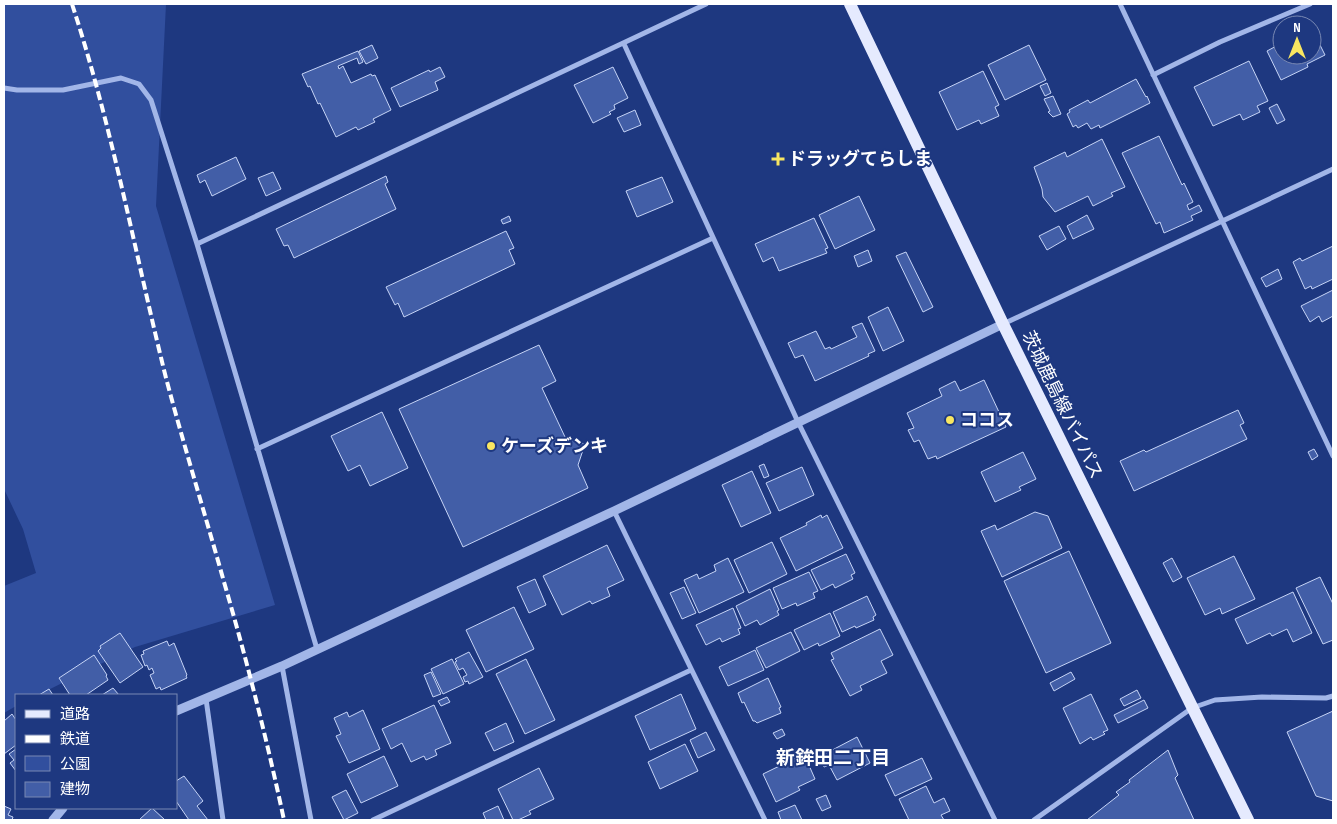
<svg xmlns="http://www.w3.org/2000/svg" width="1337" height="824" viewBox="0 0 1337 824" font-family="'Sofia Sans Condensed','Noto Sans JP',sans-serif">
<rect width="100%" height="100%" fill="#1e3880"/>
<path fill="#314f9e" d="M 4,4 L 166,4 L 156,206 L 275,605 L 135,647 L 38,695 L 16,695 L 16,706 L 4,713 L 4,586 L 36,573 L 23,529 L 4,489 Z"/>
<path fill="#425ea7" stroke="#c6d4f6" d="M 1312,29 L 1325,55 L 1307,64 L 1308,67 L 1281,80 L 1267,51 L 1282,43 L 1282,55 L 1312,55 Z
M 372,45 L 378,58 L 366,64 L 359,51 Z
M 1029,45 L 1046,80 L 1005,100 L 988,65 Z
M 358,51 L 363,62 L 359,64 L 357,58 L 338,66 L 339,69 L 343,66 L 351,83 L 371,74 L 372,76 L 375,75 L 391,110 L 373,119 L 375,122 L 358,130 L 356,127 L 336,137 L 320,103 L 318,104 L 310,86 L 308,87 L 302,74 Z
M 1249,61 L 1268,101 L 1257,106 L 1260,112 L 1243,120 L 1240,114 L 1213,126 L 1194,87 Z
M 440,67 L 445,77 L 435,82 L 438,90 L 400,107 L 391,88 L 429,70 L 430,72 Z
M 613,67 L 628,98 L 614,105 L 615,109 L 609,112 L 611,114 L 593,123 L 574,85 Z
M 983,71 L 999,105 L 995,107 L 999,116 L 981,124 L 979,120 L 957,130 L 939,92 Z
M 1136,79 L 1146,97 L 1147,96 L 1150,103 L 1100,128 L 1099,125 L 1091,129 L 1087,123 L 1078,128 L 1076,125 L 1073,127 L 1067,114 L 1070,112 L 1069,110 L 1088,100 L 1090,103 Z
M 1047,83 L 1051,93 L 1045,96 L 1040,86 Z
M 1053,96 L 1061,114 L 1053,117 L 1048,112 L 1050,111 L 1044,99 Z
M 1277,104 L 1285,120 L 1277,124 L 1269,108 Z
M 635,110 L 641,125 L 624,132 L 617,118 Z
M 1159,136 L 1182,185 L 1184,183 L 1193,202 L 1187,205 L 1189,210 L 1199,205 L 1202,211 L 1191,216 L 1193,220 L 1164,233 L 1160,222 L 1156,224 L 1122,153 Z
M 1102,139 L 1125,187 L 1111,193 L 1113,196 L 1093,206 L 1088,196 L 1055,212 L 1043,197 L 1042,189 L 1034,167 L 1065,152 L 1067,157 Z
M 236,157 L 246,179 L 212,196 L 205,180 L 200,183 L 197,175 Z
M 273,172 L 281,189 L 266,196 L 258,178 Z
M 386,176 L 388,182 L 385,184 L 396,209 L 294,258 L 288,245 L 284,246 L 276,229 Z
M 662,177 L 673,202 L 637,217 L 626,191 Z
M 859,196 L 875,230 L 835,249 L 819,215 Z
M 1087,215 L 1094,229 L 1073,239 L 1067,226 Z
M 509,216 L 511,221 L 503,224 L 501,220 Z
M 814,218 L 828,248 L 825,249 L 827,253 L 779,271 L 773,257 L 763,262 L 755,244 Z
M 1059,226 L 1066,239 L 1047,250 L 1039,236 Z
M 506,231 L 514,248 L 509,250 L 515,264 L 404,317 L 398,303 L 395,305 L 386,287 Z
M 1333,246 L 1333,279 L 1312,289 L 1311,286 L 1305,289 L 1293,262 L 1300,258 L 1302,261 Z
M 868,250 L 872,261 L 858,267 L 854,256 Z
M 906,252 L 933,307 L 923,312 L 896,256 Z
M 1278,269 L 1282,279 L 1266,287 L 1261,278 Z
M 1333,290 L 1333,316 L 1322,322 L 1319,316 L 1310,322 L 1301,306 Z
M 888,307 L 904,341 L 883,351 L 868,317 Z
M 862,323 L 875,351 L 868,354 L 869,356 L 815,381 L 803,355 L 795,358 L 788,343 L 816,331 L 825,349 L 830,347 L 831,349 L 857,337 L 852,327 Z
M 539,345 L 556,381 L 542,388 L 565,437 L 585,444 L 578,465 L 588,488 L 463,547 L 399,409 Z
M 984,380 L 1006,427 L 937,459 L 936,456 L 928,459 L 919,440 L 914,442 L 908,430 L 914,428 L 907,413 L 942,396 L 939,389 L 955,381 L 960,391 Z
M 1238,410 L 1244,423 L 1240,425 L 1247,439 L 1134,491 L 1120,461 L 1144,450 L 1146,452 Z
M 382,412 L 408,468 L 370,486 L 360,465 L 348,471 L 331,436 Z
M 1314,449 L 1318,456 L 1312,460 L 1308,452 Z
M 1023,452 L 1036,479 L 1019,487 L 1021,490 L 995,502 L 981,472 Z
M 764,464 L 769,476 L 764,478 L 759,466 Z
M 802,467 L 814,495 L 779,511 L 766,483 Z
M 752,471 L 771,513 L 741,527 L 722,485 Z
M 1035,512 L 1048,516 L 1062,548 L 1002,577 L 981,531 L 995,525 L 997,530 Z
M 821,515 L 822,518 L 827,515 L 843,548 L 796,571 L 780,538 L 807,525 L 806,523 Z
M 772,542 L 787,574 L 749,593 L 734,560 Z
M 607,545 L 624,580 L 607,588 L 610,596 L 592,604 L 590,601 L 562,615 L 543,576 Z
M 1069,551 L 1111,643 L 1046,673 L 1004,581 Z
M 846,554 L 855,573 L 851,575 L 853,579 L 835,588 L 833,584 L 821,590 L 811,570 Z
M 1234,556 L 1255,599 L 1222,614 L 1220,608 L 1205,615 L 1187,578 Z
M 728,558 L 744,592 L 699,613 L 684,580 L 697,574 L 699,579 L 716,571 L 714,565 Z
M 1172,558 L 1182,577 L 1173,582 L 1163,563 Z
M 809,572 L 818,591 L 813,593 L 815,598 L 797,606 L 796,603 L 782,609 L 773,588 Z
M 1320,577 L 1333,604 L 1333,640 L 1323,644 L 1296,588 Z
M 535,579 L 546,605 L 529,613 L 517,587 Z
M 684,587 L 696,613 L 682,619 L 670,593 Z
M 770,589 L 779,610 L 777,611 L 779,615 L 760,625 L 757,620 L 745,626 L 736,606 Z
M 1293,592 L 1312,633 L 1293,642 L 1287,629 L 1272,636 L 1270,633 L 1247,644 L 1235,619 Z
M 867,596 L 876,615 L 873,617 L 874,620 L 856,628 L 855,626 L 842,632 L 833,612 Z
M 514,607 L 534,649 L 486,672 L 466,630 Z
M 733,608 L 741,628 L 738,629 L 740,634 L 722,642 L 720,638 L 706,645 L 696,625 Z
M 830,613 L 840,636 L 819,646 L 818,643 L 804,650 L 794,630 Z
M 880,629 L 893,655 L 881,661 L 887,673 L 860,686 L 862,690 L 850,696 L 831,660 L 834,659 L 831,653 Z
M 791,632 L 800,651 L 766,668 L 756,648 Z
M 120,633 L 143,667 L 120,683 L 98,651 L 101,648 L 100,646 Z
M 167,641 L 169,646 L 174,643 L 187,675 L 186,676 L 187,678 L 161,690 L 160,687 L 156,689 L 150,675 L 154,673 L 152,668 L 149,670 L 147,665 L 145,666 L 141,655 L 144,654 L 143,651 Z
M 755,650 L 764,670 L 728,686 L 719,667 Z
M 469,652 L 483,677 L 469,684 L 468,681 L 465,682 L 463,677 L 467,675 L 463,668 L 459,670 L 455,662 L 457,661 L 455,659 Z
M 94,655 L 107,675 L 106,676 L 108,680 L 86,695 L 70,695 L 59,678 Z
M 452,659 L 464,684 L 443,694 L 431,669 Z
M 526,659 L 555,720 L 525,734 L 496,674 Z
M 431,672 L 441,694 L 433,697 L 424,675 Z
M 1071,672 L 1075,679 L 1054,691 L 1050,683 Z
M 768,678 L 781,707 L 779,708 L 781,713 L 757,723 L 755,721 L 753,721 L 744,702 L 742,703 L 738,693 Z
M 113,688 L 119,695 L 102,695 Z
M 49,689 L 53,695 L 39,695 Z
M 1137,690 L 1141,698 L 1124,706 L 1120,699 Z
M 681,694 L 696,729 L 650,750 L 635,716 Z
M 1091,694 L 1108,730 L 1103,732 L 1105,734 L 1093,740 L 1091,737 L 1080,744 L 1063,708 Z
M 447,697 L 450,702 L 441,706 L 438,701 Z
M 1144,700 L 1148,708 L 1118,723 L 1114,715 Z
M 434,705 L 451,743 L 435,750 L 437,755 L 426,760 L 424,756 L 411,762 L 402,743 L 391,749 L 382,729 Z
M 363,710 L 380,749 L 349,763 L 336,736 L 341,734 L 334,718 L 347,712 L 349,717 Z
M 1333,711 L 1333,801 L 1316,796 L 1287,732 Z
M 12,714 L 16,720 L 16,745 L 4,754 L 4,721 Z
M 506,723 L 514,742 L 494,751 L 485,733 Z
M 782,729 L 785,735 L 777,739 L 773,733 Z
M 706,732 L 715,750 L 698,758 L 690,740 Z
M 857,737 L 870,763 L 837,780 L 829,765 L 824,767 L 819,757 Z
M 685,744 L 698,771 L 660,789 L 648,762 Z
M 16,749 L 16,771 L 10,763 L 14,760 L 9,754 Z
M 1168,750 L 1178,775 L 1175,778 L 1194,820 L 1087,820 L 1119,795 L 1116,792 L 1130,782 L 1129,780 Z
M 804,754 L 815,779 L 798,787 L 800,790 L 776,802 L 763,774 Z
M 384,756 L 398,786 L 361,803 L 347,774 Z
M 922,758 L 932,779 L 895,796 L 885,775 Z
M 539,768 L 554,799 L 529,811 L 531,814 L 518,820 L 513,820 L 498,789 Z
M 184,776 L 203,801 L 197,806 L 208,820 L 189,820 L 176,801 L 176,781 Z
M 926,786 L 934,803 L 944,798 L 950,811 L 941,815 L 944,820 L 909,820 L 899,799 Z
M 346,790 L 358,813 L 344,820 L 332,797 Z
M 826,795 L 831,807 L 822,811 L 816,799 Z
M 795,805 L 802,820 L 781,820 L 778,812 Z
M 4,806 L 11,809 L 8,815 L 13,817 L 12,820 L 4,820 Z
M 498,806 L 504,820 L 486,820 L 483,813 Z
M 152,808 L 165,820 L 139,820 Z"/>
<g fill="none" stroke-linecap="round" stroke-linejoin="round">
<path stroke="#a2b6e8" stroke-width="5" d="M 1120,4 L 1333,456
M 624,44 L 798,422 L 995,820
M 1153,75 L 1220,42 L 1310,4
M 4,88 L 17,90 L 63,90 L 121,78 L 139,84 L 151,100 L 197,244 L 317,649
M 197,244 L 706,4
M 1003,324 L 1333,169
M 257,449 L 713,238
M 614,511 L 765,820
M 282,666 L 311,820
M 206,699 L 223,820
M 373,820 L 691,670
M 1034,820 L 1192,708 L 1215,700 L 1262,697 L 1326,698 L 1333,696"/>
<path stroke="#a2b6e8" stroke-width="9" d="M 176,711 L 282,666 L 614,511 L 1003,324
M 53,820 L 63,808"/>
<path stroke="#e5eafe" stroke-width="12" d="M 850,4 L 1003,324 L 1248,820"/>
<path stroke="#fff" stroke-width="4" stroke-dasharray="9 4" stroke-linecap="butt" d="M 72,4 C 112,126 135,253 166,378 C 184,446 205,514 224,582 C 247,661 267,740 284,820"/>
</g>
<g fill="#f8e661" stroke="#1e3880" stroke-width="2">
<path d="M775.5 151.5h5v5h5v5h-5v5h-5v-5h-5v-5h5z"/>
<circle cx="950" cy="420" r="5"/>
<circle cx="491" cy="446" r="5"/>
</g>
<g text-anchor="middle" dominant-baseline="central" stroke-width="4" stroke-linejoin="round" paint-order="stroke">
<g font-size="18" font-weight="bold" fill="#fff" stroke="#1e3880" text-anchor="start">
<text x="788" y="159">ドラッグてらしま</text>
<text x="960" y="420">ココス</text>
<text x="501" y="446">ケーズデンキ</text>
</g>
<g font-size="18" fill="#fff" stroke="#1e3880">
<text transform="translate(1062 405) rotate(64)">茨城鹿島線バイパス</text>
</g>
<g font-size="19" font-weight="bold" fill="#fff" stroke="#1e3880">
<text x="833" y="758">新鉾田二丁目</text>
</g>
</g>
<rect width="1337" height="824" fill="none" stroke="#ffffff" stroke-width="10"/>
<rect x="15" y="694" width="162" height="115" fill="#1e3880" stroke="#7888b3"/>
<rect x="25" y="710" width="25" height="8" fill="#e5eafe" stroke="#7888b3"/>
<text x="60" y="719" font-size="15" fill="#ffffff">道路</text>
<rect x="25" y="735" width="25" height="8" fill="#ffffff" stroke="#7888b3"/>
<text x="60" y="744" font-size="15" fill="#ffffff">鉄道</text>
<rect x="25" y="756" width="25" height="15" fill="#314f9e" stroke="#7888b3"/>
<text x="60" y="769" font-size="15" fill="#ffffff">公園</text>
<rect x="25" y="782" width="25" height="15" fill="#425ea7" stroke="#7888b3"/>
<text x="60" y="794" font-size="15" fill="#ffffff">建物</text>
<g transform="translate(1297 40)"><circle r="24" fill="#1e3880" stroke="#7888b3"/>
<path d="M0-4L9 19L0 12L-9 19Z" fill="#f8e661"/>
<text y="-8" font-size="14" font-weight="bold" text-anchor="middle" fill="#ffffff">N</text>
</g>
</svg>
